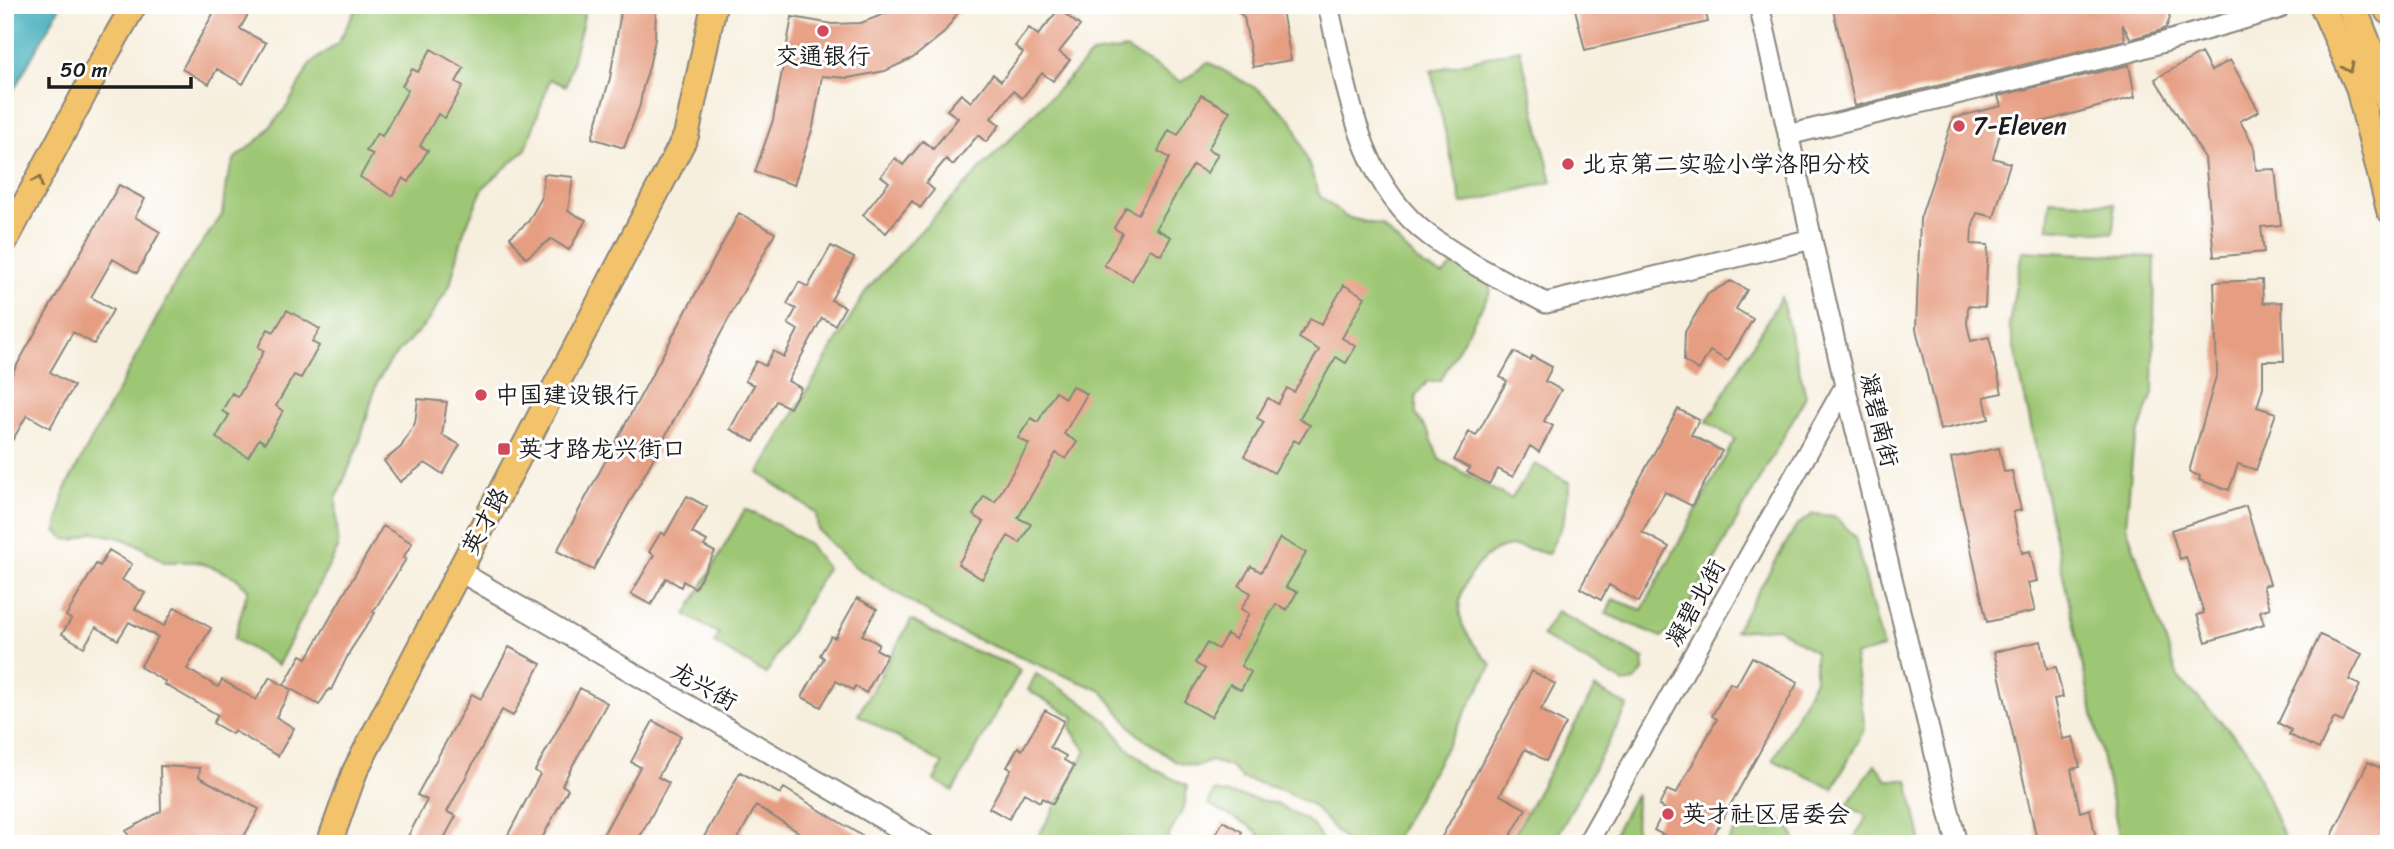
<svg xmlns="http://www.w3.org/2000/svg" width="2394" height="849" viewBox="0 0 2394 849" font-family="Sriracha,'LXGW WenKai TC',sans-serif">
<rect width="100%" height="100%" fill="#fff"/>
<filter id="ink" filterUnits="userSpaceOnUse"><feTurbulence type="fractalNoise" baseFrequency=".0143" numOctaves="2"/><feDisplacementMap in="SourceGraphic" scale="14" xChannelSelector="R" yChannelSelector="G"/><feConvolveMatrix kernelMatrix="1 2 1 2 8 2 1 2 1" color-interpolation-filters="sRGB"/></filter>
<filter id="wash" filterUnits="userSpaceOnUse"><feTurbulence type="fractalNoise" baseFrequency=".00686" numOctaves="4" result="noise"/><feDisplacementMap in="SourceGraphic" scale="28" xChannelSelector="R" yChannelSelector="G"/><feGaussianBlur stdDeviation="1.57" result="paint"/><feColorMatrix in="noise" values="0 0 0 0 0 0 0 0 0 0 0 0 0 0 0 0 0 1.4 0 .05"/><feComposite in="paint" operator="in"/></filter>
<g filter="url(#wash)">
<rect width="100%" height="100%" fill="#f7efde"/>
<path fill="#9ec774" stroke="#5d7248" stroke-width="2" d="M 358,5 L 585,5 L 583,21 L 566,86 L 550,79 L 526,149 L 483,188 L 464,231 L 450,285 L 428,321 L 392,359 L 377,382 L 360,441 L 336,499 L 338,548 L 278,665 L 234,639 L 248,589 L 235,577 L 215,568 L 197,562 L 164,562 L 140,546 L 123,539 L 94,532 L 75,540 L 65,539 L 56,531 L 65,489 L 182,271 L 222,215 L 226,183 L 235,158 L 262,137 L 288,105 L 310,64 L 338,43 Z
M 1126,49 L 1182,82 L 1208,62 L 1259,90 L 1293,121 L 1320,196 L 1346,217 L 1382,226 L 1423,266 L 1443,275 L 1454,264 L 1488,282 L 1491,291 L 1440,381 L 1428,381 L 1416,396 L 1416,415 L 1429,433 L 1439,459 L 1511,499 L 1535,464 L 1570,483 L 1563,523 L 1548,554 C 1536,551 1518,544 1505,547 C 1491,550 1478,563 1471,574 C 1446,611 1465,637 1492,665 L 1392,844 L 1348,844 L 1312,805 L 1282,790 L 1241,778 L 1231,767 L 1211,761 L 1196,767 L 1176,762 L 1137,734 L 1102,691 L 957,631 L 854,566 L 818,530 L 816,513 L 759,473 L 866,291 L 908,244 L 1092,54 Z
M 1520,49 L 1552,182 L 1462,204 L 1431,71 Z
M 2050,200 L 2115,204 L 2113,233 L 2048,228 Z
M 2022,251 L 2155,257 L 2153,393 L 2133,449 L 2126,525 L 2178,677 L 2247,749 L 2287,844 L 2121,844 L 2009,324 Z
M 1781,297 L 1806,396 L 1677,627 L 1661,637 L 1606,614 L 1613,599 L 1642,610 L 1735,439 L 1707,422 Z
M 745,509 L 780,526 L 808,544 L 827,568 L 766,674 L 714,643 L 719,634 L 686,615 Z
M 1813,514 L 1834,516 L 1855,537 L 1883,648 L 1854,656 L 1865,728 L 1833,789 L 1773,760 L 1815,680 L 1815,652 L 1777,628 L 1735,631 L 1796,526 Z
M 1557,611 L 1644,659 L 1643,672 L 1635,681 L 1624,683 L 1542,636 Z
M 911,620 L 953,643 L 1010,664 L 1020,671 L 953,791 L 934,780 L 943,764 L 858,715 Z
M 1036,674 L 1077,698 L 1109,723 L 1125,746 L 1154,769 L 1187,786 L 1184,808 L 1164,844 L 1044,844 L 1037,839 L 1086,751 L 1070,728 L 1074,717 L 1028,690 Z
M 1595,688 L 1628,706 L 1553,844 L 1509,844 Z
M 1875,764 L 1887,780 L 1908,780 L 1922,844 L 1850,844 L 1867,817 L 1847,805 Z
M 1214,791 L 1275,803 L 1311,823 L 1325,844 L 1269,844 L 1248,825 L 1208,804 Z
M 1636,793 L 1635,844 L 1609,844 Z
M 1743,815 L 1771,830 L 1778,819 L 1788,824 L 1797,844 L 1727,844 Z"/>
<path fill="#3babb8" stroke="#2c646a" stroke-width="2" d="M 5,5 L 61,5 L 5,106 Z"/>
<g id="blocks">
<path fill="#e69e82" d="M 218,5 L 253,5 L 240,29 L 266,43 L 243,84 L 217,69 L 209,84 L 182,69 Z
M 622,5 L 656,5 L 655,39 L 649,67 L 643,87 L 640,105 L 624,148 L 592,138 L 610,78 Z
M 895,5 L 963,5 L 944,33 L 913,58 L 885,71 L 848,78 L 822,76 L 813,127 L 794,185 L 755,172 L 773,120 L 792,17 L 832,24 L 861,23 L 887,13 Z
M 1230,5 L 1281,5 L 1291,60 L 1253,67 L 1244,17 Z
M 1574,5 L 1704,5 L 1708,22 L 1585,50 Z
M 1832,5 L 2166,5 L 2170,18 L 2166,28 L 2162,30 L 2131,39 L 2122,24 L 2125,40 L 1855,106 Z
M 1059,9 L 1080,26 L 1059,52 L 1070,60 L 1053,81 L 1042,73 L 1022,98 L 1013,91 L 991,118 L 1000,125 L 986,142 L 978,135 L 953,165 L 946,159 L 926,183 L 934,190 L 920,208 L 912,201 L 886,233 L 863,215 L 889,182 L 881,176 L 895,158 L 903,165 L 923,141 L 933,149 L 958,118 L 947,110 L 961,94 L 971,102 L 993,74 L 1001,81 L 1023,53 L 1015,46 L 1029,28 L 1038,35 Z
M 431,49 L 464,68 L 456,82 L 463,86 L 445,118 L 438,114 L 420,146 L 428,150 L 409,182 L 403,178 L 392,196 L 360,177 L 373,154 L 366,151 L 377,133 L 382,136 L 408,90 L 402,86 L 412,69 L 418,72 Z
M 2201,53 L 2211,71 L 2230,60 L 2259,111 L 2240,121 L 2254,146 L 2256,170 L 2275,169 L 2281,225 L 2261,227 L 2264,252 L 2214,257 L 2205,158 L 2155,79 Z
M 2129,65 L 2135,97 L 2000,133 L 1993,158 L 2010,163 L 1994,217 L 1977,213 L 1972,229 L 1971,244 L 1988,245 L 1985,307 L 1968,306 L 1967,324 L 1971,341 L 1989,337 L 2002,393 L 1984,397 L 1989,419 L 1940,430 L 1916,329 L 1920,219 L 1953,118 L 2001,106 L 1998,96 Z
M 1201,95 L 1230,111 L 1208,149 L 1218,154 L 1207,173 L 1193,165 L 1156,229 L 1171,237 L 1161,255 L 1150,249 L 1132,281 L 1104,265 L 1122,233 L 1114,228 L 1126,207 L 1138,214 L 1170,158 L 1158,151 L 1169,130 L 1178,135 Z
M 544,174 L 573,177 L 568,211 L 586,220 L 569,250 L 551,239 L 526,258 L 510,237 L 528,222 L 541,199 Z
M 119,185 L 145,199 L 135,217 L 160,232 L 137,273 L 113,259 L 91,297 L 113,310 L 94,344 L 73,332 L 50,372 L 74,386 L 50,428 L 27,415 L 5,453 L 5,386 Z
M 739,213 L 775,233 L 593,570 L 557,551 Z
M 831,246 L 854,258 L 831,300 L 845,307 L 835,325 L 822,318 L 788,381 L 801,388 L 790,408 L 776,401 L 754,442 L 730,429 L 754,385 L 745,381 L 756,361 L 765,366 L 773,351 L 784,357 L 798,330 L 788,324 L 796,309 L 787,304 L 799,282 L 808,287 Z
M 2262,280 L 2263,303 L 2282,302 L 2284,361 L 2263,361 L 2263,387 L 2257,407 L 2276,413 L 2256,470 L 2238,464 L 2229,490 L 2199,480 L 2200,476 L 2189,472 L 2217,373 L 2214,282 Z
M 1731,281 L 1747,290 L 1736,309 L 1753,319 L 1728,361 L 1710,351 L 1699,370 L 1684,361 L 1685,332 L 1708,294 Z
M 1344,285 L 1365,297 L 1342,338 L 1356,346 L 1346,363 L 1336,357 L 1299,419 L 1310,425 L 1299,443 L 1294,440 L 1274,473 L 1244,456 L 1264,422 L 1257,418 L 1268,398 L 1278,404 L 1287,388 L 1294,392 L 1319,350 L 1299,338 L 1310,319 L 1321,325 Z
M 287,310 L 320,329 L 312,342 L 319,346 L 301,378 L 294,375 L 276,406 L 283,411 L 265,443 L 259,439 L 248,457 L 216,438 L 229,415 L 222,411 L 232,393 L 238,397 L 264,351 L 258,347 L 268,329 L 274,332 Z
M 1514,352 L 1530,360 L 1532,356 L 1552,367 L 1545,381 L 1561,390 L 1544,421 L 1553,426 L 1539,452 L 1530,446 L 1513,477 L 1498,469 L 1489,484 L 1467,472 L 1470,468 L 1454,460 L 1469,432 L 1476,436 L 1507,381 L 1500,377 Z
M 1072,386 L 1087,394 L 1064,434 L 1077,442 L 1066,459 L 1056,453 L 1018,518 L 1031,524 L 1020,543 L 1008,536 L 982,579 L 958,564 L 984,522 L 973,515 L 984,496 L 995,502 L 1029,444 L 1018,438 L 1031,418 L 1038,422 L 1055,392 L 1065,398 Z
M 418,399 L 447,402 L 442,435 L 460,445 L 443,474 L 425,463 L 400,482 L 384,461 L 401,447 L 415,423 Z
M 1678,409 L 1699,420 L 1691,435 L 1722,451 L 1692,506 L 1665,492 L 1642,532 L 1669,547 L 1639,602 L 1609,585 L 1601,600 L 1580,588 Z
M 1999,448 L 2004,472 L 2012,471 L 2021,510 L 2013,512 L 2022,553 L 2030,551 L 2037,581 L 2028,583 L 2035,611 L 1987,622 L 1951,458 Z
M 687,496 L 707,507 L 692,533 L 707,541 L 704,546 L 715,552 L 695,588 L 683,581 L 681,587 L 666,578 L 651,605 L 631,594 L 654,555 L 649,552 L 661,532 L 665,535 Z
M 2246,506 L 2270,584 L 2263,586 L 2270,608 L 2260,611 L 2264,624 L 2206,642 L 2197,615 L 2204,613 L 2186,557 L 2180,559 L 2171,530 Z
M 383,526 L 412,543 L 403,558 L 406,559 L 373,612 L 375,613 L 350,651 L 331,690 L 329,689 L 319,705 L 284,685 L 301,655 L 307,658 Z
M 1280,538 L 1306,553 L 1286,587 L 1297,592 L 1287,610 L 1276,604 L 1241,666 L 1251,672 L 1241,690 L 1230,684 L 1211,717 L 1185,702 L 1205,669 L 1195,663 L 1207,643 L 1218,649 L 1227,634 L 1235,639 L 1249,614 L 1241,609 L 1251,593 L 1239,586 L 1251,566 L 1261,572 Z
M 109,550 L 132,564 L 122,580 L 145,593 L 135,609 L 164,626 L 175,607 L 211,628 L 187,669 L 218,687 L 222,680 L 256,700 L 270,677 L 291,690 L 276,717 L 294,728 L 278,756 L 234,731 L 232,734 L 213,723 L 218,715 L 164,684 L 166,682 L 140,667 L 158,637 L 129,622 L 118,640 L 96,627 L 84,647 L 62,634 L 71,619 L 66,616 L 96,564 L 100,566 Z
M 857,598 L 877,609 L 862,635 L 879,644 L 876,649 L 887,655 L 866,693 L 855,686 L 853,690 L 836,681 L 821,707 L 802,697 L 824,658 L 820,655 L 831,636 L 835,638 Z
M 2320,635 L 2362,654 L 2349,680 L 2360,685 L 2343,722 L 2334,718 L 2319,749 L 2289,735 L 2291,730 L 2278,723 Z
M 2041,641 L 2047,669 L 2056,667 L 2063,697 L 2054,699 L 2063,739 L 2073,737 L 2080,767 L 2071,769 L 2080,812 L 2090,809 L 2097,844 L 2038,844 L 1994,652 Z
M 509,647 L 541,664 L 513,716 L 502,710 L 447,812 L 456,816 L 441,844 L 404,844 L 427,800 L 417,795 L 472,694 L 481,699 Z
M 1752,657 L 1798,682 L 1709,844 L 1680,844 L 1654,830 L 1665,809 L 1659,806 L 1667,790 L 1676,794 L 1717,719 L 1712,716 L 1730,683 L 1736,686 Z
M 1532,671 L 1555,684 L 1541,710 L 1566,724 L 1546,761 L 1525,749 L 1500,795 L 1526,809 L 1506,844 L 1438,844 Z
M 580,688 L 607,703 L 562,785 L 568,789 L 539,844 L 503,844 L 540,774 L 535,771 Z
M 1045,710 L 1064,721 L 1050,747 L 1066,756 L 1064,760 L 1074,766 L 1053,804 L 1042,798 L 1040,802 L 1024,793 L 1009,819 L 989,808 L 1011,769 L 1007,767 L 1018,747 L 1022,750 Z
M 653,721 L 681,736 L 658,777 L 669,783 L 636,844 L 598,844 L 640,767 L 631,762 Z
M 2368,762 L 2389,772 L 2389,844 L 2328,844 Z
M 160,766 L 200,768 L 199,777 L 259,809 L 240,844 L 133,844 L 126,831 L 161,811 Z
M 740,772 L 780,794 L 784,788 L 875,844 L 818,844 L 756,806 L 735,844 L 700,844 Z
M 1223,821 L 1242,832 L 1236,844 L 1210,844 Z"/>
</g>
</g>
<g filter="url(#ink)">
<use href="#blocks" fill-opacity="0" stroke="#8a867d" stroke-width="2"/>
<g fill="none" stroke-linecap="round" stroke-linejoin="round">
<defs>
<path id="minor" d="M 1328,5 C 1347,86 1358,183 1430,236 C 1465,262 1507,282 1546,303 L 1812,239
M 1759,5 L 1845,386 L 1957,844
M 1788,135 L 2133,51 L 2278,9
M 459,571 L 925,844
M 1587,844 L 1845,386"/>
<path id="major" d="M 2322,5 L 2358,87 L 2389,210
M 5,241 L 93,77 L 134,5
M 329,844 L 355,771 L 686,136 L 714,5"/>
<path id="highway" d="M 2351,5 L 2389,101
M 2387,5 L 2389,10"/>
</defs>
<use href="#minor" stroke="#8a867d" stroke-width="23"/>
<use href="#major" stroke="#8a867d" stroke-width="28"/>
<use href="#highway" stroke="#8a867d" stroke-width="32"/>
<use href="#minor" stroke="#fff" stroke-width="19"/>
<use href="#major" stroke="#f2c36a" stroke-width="24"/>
<use href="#highway" stroke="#f2c36a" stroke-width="28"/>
</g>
<defs><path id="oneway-chevron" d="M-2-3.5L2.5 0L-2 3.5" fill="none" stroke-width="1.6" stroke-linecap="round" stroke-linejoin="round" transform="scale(1.75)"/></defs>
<g stroke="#877043">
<use href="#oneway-chevron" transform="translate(2349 68) rotate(66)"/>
<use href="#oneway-chevron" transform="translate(38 181) rotate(-62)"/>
</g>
</g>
<g fill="#d1495b" stroke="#fff" stroke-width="2.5">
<circle cx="823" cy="31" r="7"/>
<circle cx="1959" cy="126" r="7"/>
<circle cx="1568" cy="164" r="7"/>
<circle cx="481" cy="395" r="7"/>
<rect x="497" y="442" width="14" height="14" rx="3.5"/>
<circle cx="1668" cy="814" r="7"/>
</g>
<g text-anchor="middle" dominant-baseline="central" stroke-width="6" stroke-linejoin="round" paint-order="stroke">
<g font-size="24" fill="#1c1c1c" stroke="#fff" text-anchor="start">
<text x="823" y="56" text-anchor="middle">交通银行</text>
<text x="1973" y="126">7-Eleven</text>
<text x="1582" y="164">北京第二实验小学洛阳分校</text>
<text x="495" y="395">中国建设银行</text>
<text x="518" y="449">英才路龙兴街口</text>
<text x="1682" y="814">英才社区居委会</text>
</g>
<g font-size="24" fill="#1c1c1c" stroke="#fff">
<text transform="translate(1879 420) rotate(76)">凝碧南街</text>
<text transform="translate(485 521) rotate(-62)">英才路</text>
<text transform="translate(1695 603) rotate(-61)">凝碧北街</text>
<text transform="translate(704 686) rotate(30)">龙兴街</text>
</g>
</g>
<rect width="2394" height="849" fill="none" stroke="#fff" stroke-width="28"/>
<path d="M49 77v10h142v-10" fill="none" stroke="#1c1c1c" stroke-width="3.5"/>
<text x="60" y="77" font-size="21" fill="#1c1c1c" stroke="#ffffff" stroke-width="5" paint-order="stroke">50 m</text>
</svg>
